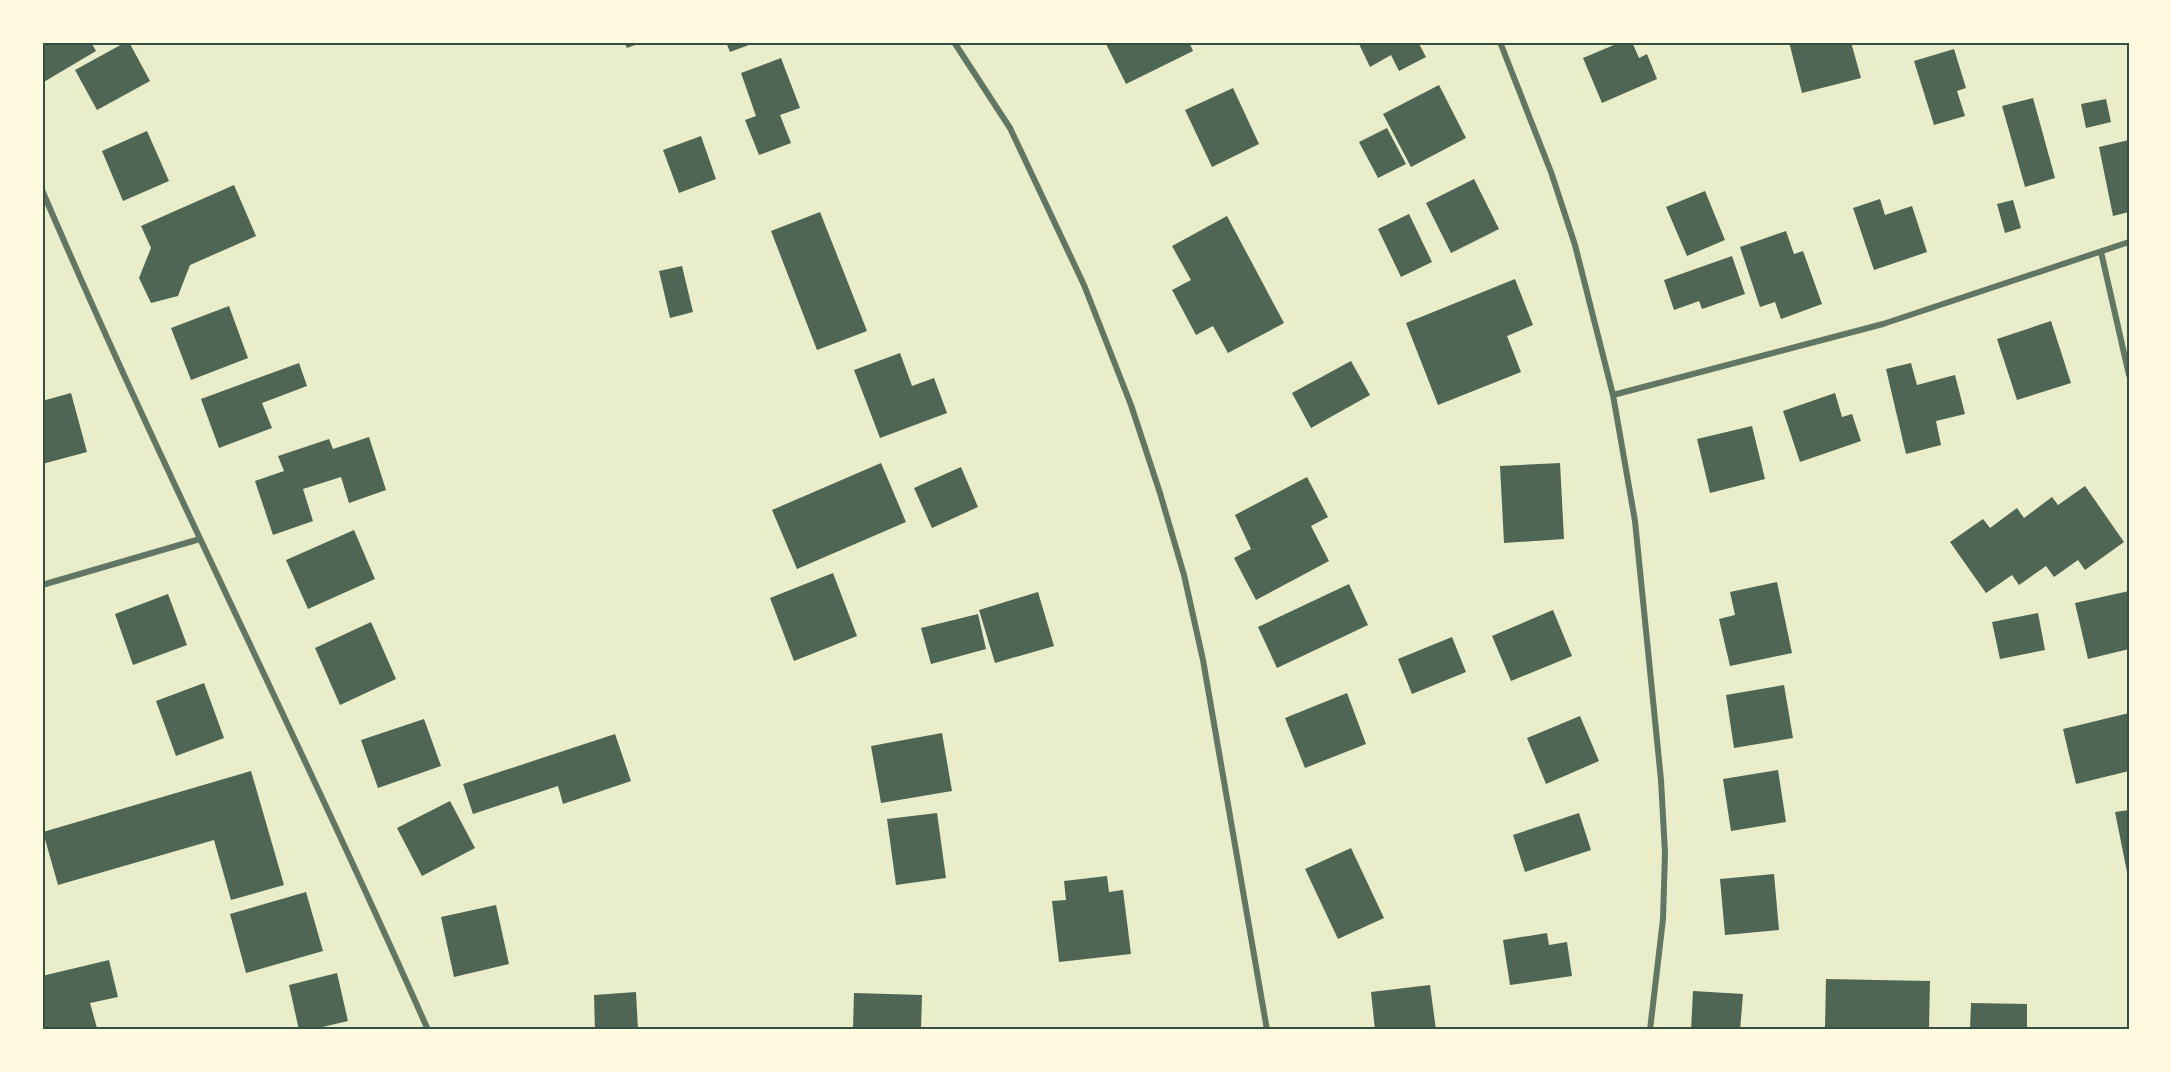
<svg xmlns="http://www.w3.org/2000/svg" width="2171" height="1072" viewBox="0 0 2171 1072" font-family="Cabin,sans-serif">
<rect width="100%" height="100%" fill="#e9edc9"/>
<path fill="#4f6655" d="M 45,42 L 91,42 L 96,51 L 42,83 L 42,44 Z
M 126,42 L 129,42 L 150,81 L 97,110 L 75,70 Z
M 624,42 L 643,42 L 627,48 Z
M 726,42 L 757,42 L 730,52 Z
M 1105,42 L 1189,42 L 1193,51 L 1126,84 Z
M 1358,42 L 1418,42 L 1426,57 L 1399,71 L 1391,55 L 1370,67 Z
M 1621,42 L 1632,42 L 1639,58 L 1647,54 L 1657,79 L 1602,103 L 1583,58 Z
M 1789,42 L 1851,42 L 1861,78 L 1802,93 Z
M 1954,49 L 1966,88 L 1957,91 L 1965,116 L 1934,125 L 1914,61 Z
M 781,58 L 800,108 L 780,115 L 791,143 L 759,155 L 745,120 L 756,116 L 741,73 Z
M 1439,85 L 1466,138 L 1411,167 L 1383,114 Z
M 1233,88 L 1259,144 L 1212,167 L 1185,110 Z
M 2033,98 L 2055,178 L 2025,187 L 2002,106 Z
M 2106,99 L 2111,122 L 2086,128 L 2081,104 Z
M 1387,128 L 1406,164 L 1378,178 L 1359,142 Z
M 147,131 L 169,181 L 123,201 L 102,151 Z
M 701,136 L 716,179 L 679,193 L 663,150 Z
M 2129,140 L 2129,212 L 2113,216 L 2099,147 Z
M 1474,179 L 1499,229 L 1451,253 L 1426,203 Z
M 234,185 L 256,236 L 190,265 L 178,296 L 151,303 L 139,278 L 151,248 L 141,226 Z
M 1705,191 L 1725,240 L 1687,256 L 1666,207 Z
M 1880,199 L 1885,215 L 1912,206 L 1927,252 L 1874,270 L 1853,208 Z
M 2013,200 L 2021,228 L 2005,233 L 1997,204 Z
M 820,212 L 867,331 L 817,350 L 771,231 Z
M 1409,214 L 1432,262 L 1401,277 L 1378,229 Z
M 1227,216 L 1284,323 L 1228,353 L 1213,326 L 1196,335 L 1172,290 L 1191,280 L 1172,246 Z
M 1786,231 L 1794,254 L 1803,251 L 1822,304 L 1781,319 L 1775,302 L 1760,307 L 1740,247 Z
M 1732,256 L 1745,294 L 1702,309 L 1699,301 L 1674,310 L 1664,280 Z
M 682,266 L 693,312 L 670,318 L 659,271 Z
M 1515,279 L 1533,325 L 1507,336 L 1521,372 L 1438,405 L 1406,323 Z
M 229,306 L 248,358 L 191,380 L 171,328 Z
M 2051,321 L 2071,383 L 2017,400 L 1997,339 Z
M 900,353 L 912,386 L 934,378 L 947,413 L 880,438 L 854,370 Z
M 1351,361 L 1370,395 L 1311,428 L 1292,393 Z
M 299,363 L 307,386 L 262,403 L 272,428 L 219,448 L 201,399 Z
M 1911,363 L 1917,385 L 1955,375 L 1965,414 L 1936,421 L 1941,445 L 1906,454 L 1886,369 Z
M 71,393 L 87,452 L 42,464 L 42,401 Z
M 1835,393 L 1842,417 L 1852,414 L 1861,441 L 1800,462 L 1783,411 Z
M 1752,426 L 1765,479 L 1710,493 L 1697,439 Z
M 369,437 L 386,490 L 349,503 L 341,477 L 303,489 L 313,521 L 273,535 L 255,481 L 284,471 L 278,456 L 329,439 L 333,449 Z
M 881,463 L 906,522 L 797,569 L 772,510 Z
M 1560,463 L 1564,539 L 1504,543 L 1500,466 Z
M 961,467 L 978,507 L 932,528 L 914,488 Z
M 1307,477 L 1328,517 L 1311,526 L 1329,561 L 1256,600 L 1234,558 L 1251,549 L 1235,515 Z
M 2085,486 L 2124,542 L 2085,570 L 2078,560 L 2054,577 L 2046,566 L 2019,585 L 2012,575 L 1986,593 L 1950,542 L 1983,519 L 1990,528 L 2017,508 L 2024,518 L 2052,497 L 2058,505 Z
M 354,530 L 375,579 L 308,609 L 286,560 Z
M 833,573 L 857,636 L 794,661 L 770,598 Z
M 1777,582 L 1792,653 L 1730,666 L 1719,619 L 1735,615 L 1730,592 Z
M 1349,584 L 1368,625 L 1277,668 L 1258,627 Z
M 2129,591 L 2129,649 L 2088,659 L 2075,603 Z
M 1038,592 L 1054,646 L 995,663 L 979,610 Z
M 168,594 L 187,645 L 133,665 L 115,614 Z
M 1553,610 L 1572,656 L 1511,681 L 1492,636 Z
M 2038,613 L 2045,650 L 2000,659 L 1992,622 Z
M 978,614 L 986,649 L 931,664 L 921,628 Z
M 371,622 L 396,679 L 340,705 L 315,648 Z
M 1452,637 L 1466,672 L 1412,694 L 1398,659 Z
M 204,683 L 224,738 L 176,756 L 156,701 Z
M 1784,685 L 1793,738 L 1734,748 L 1726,695 Z
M 1347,693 L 1366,744 L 1305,768 L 1285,718 Z
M 2129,713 L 2129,771 L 2076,784 L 2063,729 Z
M 1580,716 L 1599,761 L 1546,784 L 1527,738 Z
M 424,719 L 441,766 L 378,788 L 361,740 Z
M 942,733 L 952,791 L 881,803 L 871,746 Z
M 615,734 L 631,781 L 563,804 L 558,786 L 473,814 L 463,784 Z
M 1778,770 L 1786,822 L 1731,831 L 1723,779 Z
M 251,771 L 284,885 L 231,900 L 214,840 L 58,885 L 43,832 Z
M 450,801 L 475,848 L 422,876 L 397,828 Z
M 2129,810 L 2129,877 L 2128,877 L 2115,812 Z
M 937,813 L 946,878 L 896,885 L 887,819 Z
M 1579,813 L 1591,850 L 1525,872 L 1513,835 Z
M 1351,848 L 1384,918 L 1338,939 L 1305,869 Z
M 1774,874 L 1779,930 L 1725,935 L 1720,879 Z
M 1107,876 L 1109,892 L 1123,890 L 1131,954 L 1059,962 L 1052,901 L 1066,900 L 1064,881 Z
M 306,892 L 323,951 L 246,973 L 230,914 Z
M 496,905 L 509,964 L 454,977 L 441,917 Z
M 1547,933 L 1549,945 L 1567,942 L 1572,976 L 1510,985 L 1503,940 Z
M 109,960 L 118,997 L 90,1003 L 97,1028 L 88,1030 L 42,1030 L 42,976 Z
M 337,973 L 348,1021 L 310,1030 L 299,1030 L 289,985 Z
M 1826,979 L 1930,981 L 1929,1030 L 1843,1030 L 1843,1028 L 1825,1027 Z
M 1430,985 L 1436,1030 L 1375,1030 L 1371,992 Z
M 1693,991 L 1743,994 L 1740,1030 L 1691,1030 Z
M 636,992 L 638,1030 L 595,1030 L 594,995 Z
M 854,993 L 922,995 L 921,1030 L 853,1030 Z
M 1971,1003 L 2027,1004 L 2027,1030 L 1970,1030 Z"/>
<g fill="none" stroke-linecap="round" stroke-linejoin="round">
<path stroke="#617663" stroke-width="6" d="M 954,42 L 1010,128 L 1084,285 L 1131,405 L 1160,493 L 1184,575 L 1203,660 L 1267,1030
M 1500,42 L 1551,172 L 1575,245 L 1613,395 L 1635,521 L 1661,780 L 1665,853 L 1663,919 L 1650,1030
M 42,190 C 163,473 304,748 428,1030
M 2101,252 L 2129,375
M 1613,395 L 1883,324 L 2129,242
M 42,585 L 200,539"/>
</g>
<rect width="2171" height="1072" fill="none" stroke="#fefae0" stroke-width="87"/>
<rect x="44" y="44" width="2084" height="984" fill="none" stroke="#344e41" stroke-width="2"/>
</svg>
